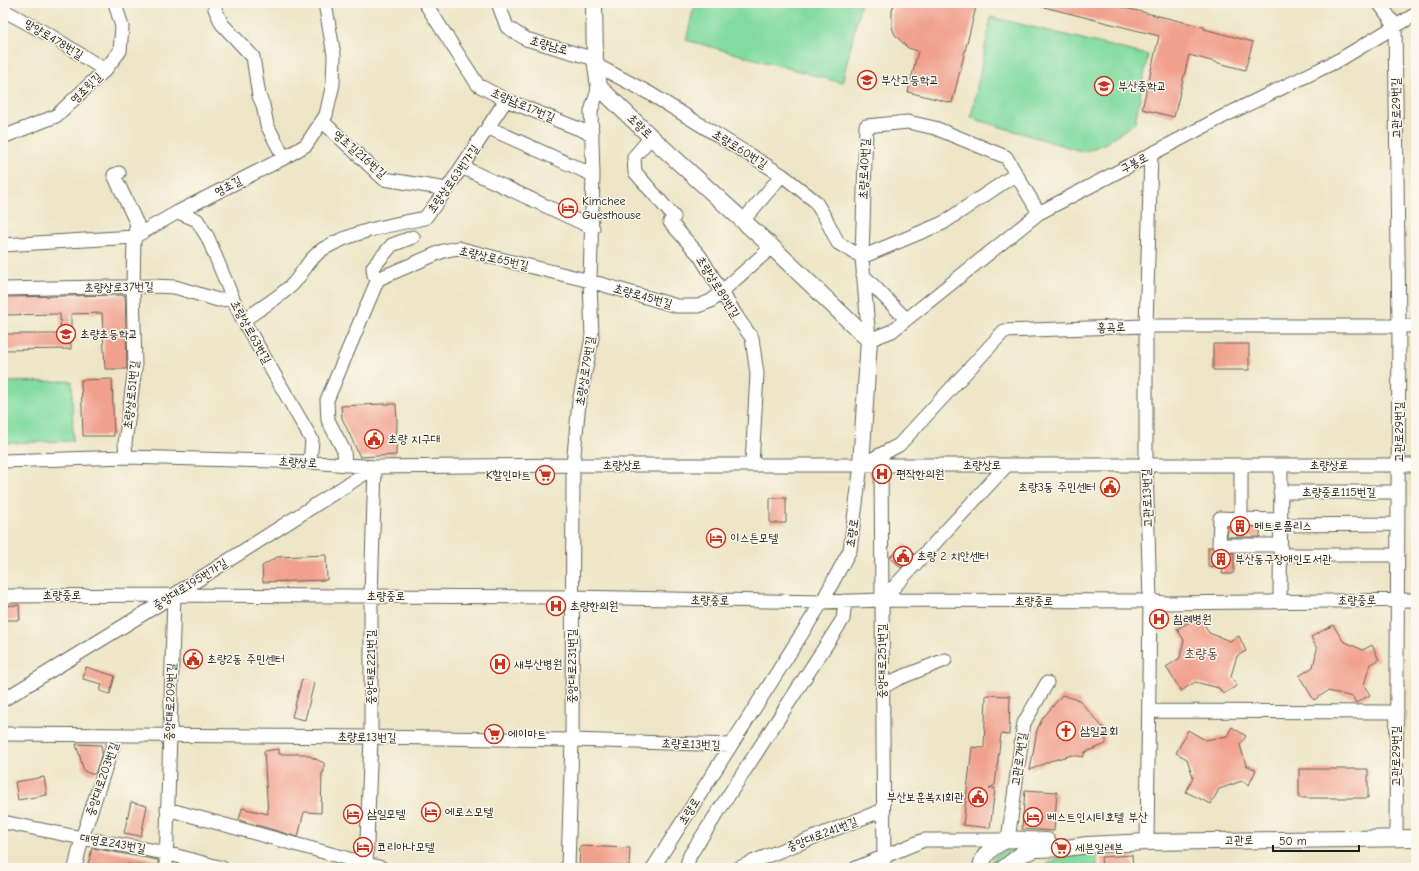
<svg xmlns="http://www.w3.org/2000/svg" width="1419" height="871" viewBox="0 0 1419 871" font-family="'Comic Neue','Poor Story',sans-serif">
<rect width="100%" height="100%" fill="#fbf7ec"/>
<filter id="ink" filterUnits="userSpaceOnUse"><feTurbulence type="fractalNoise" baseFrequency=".025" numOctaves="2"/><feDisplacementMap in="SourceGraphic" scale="8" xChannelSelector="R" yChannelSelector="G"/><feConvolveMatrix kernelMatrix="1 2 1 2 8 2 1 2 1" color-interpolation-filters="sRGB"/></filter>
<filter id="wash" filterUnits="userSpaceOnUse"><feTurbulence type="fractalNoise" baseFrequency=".012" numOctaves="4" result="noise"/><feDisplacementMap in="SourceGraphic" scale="16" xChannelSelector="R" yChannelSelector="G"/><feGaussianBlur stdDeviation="0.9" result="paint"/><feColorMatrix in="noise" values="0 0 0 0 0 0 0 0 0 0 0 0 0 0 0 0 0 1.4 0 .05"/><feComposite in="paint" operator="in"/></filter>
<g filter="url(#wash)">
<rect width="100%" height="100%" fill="#eee5c6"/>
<path fill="#82dba0" stroke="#4f7c5e" d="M 695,3 L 861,3 L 842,83 L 686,40 Z
M 991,17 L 1148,55 L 1135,123 L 1104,144 L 1084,152 L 971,118 Z
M 72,381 L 73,441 L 3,443 L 3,382 Z
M 1016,848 L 1019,849 L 996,868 L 990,868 C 990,854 1004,850 1016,848 Z
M 1097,854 L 1097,868 L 1041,868 L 1063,855 Z"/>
<g id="blocks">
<path fill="#f1a08d" d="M 895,3 L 977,3 L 952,103 L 908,92 L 918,51 L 908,48 L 895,35 L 892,27 L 892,10 Z
M 1040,3 L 1105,3 L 1204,27 L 1204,29 L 1253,42 L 1245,70 L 1189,55 L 1174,117 L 1142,109 L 1159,36 L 1040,6 Z
M 125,295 L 127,369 L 105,369 L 102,313 L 71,314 L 71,349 L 3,350 L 3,334 L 61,334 L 60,314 L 3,315 L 3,297 Z
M 1213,344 L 1249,344 L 1249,370 L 1213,370 Z
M 112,379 L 114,436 L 83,436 L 81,380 Z
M 382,404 L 396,404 L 397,422 L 396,455 L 360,457 L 342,418 L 341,406 Z
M 770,498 L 786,498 L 786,523 L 770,523 Z
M 1228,526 L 1260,527 L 1260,537 L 1227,537 Z
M 905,544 L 914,554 L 901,568 L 890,557 Z
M 1208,547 L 1212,547 L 1215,552 L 1219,553 L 1234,553 L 1234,571 L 1232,574 L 1222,574 L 1223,568 L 1208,566 Z
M 326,555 L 327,580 L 263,582 L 262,566 L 277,557 Z
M 19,605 L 20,620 L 3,620 L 3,606 Z
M 1200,616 L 1209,633 L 1230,641 L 1239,636 L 1246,651 L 1237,656 L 1231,676 L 1237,686 L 1223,694 L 1219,688 L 1195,682 L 1181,691 L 1166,667 L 1180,658 L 1184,640 L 1177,629 Z
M 1333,625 L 1343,641 L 1363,650 L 1372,645 L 1379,660 L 1370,664 L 1364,685 L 1370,695 L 1356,703 L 1353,697 L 1328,691 L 1314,700 L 1299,676 L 1313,667 L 1317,649 L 1311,637 Z
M 86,667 L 115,676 L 110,694 L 100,691 L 102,684 L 83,679 Z
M 302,679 L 314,683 L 305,720 L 292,717 Z
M 986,695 L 1010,696 L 1009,735 L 1001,734 L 995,785 L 989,788 L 995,788 L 990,828 L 963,825 L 972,747 L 984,748 Z
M 1062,695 L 1079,700 L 1106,731 L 1106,744 L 1085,752 L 1083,757 L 1072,755 L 1050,761 L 1030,770 L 1037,730 L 1042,719 Z
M 1232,727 L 1246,736 L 1240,745 L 1246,765 L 1256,770 L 1249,785 L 1242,781 L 1219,789 L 1211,804 L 1186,792 L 1193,777 L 1187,759 L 1176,753 L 1188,730 L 1205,740 L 1227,736 Z
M 76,744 L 101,745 L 102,753 L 95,774 L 91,774 L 84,771 Z
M 279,749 L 279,754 L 305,754 L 324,763 L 324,772 L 322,773 L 321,813 L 304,812 L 298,837 L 239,820 L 242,808 L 268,814 L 264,751 Z
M 1299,769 L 1368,769 L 1368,798 L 1299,798 Z
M 44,777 L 47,795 L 18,800 L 15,782 Z
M 1025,790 L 1057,792 L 1054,831 L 1022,829 Z
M 131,802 L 147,806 L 141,836 L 124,833 Z
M 580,846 L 630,848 L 629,868 L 579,868 Z
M 92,848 L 158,860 L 158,868 L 127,864 L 126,868 L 87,868 Z
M 1132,855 L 1133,868 L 1102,868 L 1101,857 Z"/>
</g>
</g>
<g filter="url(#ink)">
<use href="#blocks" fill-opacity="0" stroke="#666258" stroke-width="1"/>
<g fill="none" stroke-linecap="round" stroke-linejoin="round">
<defs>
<path id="minor" d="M 215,3 L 215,9 L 222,24 L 253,57 L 259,96 L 263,105 L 267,125 L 284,158
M 425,3 L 478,85 L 506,100 L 592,134
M 498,3 L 507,27 L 526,39 L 595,59
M 1379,3 L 1395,25 L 1399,326 L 1396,838
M 3,10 L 51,36 L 105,70
M 596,65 L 649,93 L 782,175 L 815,201 L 826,219 L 838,243 L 862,257 L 943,223 L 1016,174
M 322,121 L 384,179 L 447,189
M 489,128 L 593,175
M 3,137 L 56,116 L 105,70 L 120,51 L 122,27 L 115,3
M 651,137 L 634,157 L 635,172 L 674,217 L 670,222 L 700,256 L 737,317 L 752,338 L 757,374 L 752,465
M 462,167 L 593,228
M 119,173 L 114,175 L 137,224 L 134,237 L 133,287 L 135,368 L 125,443 L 126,457
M 178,212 L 197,220 L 208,238 L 233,299 L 243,320 L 312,440 L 310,462
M 1039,213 L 1006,157 L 935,128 L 908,122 L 866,126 L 862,257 L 869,340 L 892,331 L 1039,213 L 1224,116 L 1339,60 L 1416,14
M 742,222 L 782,175
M 3,245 L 134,237 L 178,212 L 284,158 L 306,145 L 326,115 L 333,84 L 334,55 L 325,3
M 863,275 L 906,319
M 378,279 L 374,275 L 373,267 L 392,245 L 413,237
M 3,289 L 153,286 L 175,287 L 218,300 L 233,299
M 243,320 C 260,309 278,298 293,284 C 303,273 310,257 323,249 C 354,231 390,225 425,218 L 447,189 L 506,100
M 3,461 L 126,457 L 310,462 L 375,467 L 573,465 L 1416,465
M 863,464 L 899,445 L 1004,331 L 1146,326 L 1416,326
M 345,465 L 344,451 L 328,420 L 327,400 L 378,279 L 443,251 L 458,248 L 496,258 L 590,281 L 677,306 L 698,306 L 711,301 L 772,247
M 881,465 L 884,868
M 1241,465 L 1241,519 L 1280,520
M 1280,492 L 1398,492
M 1241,519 L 1220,518 L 1219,545 L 1280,545
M 1280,525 L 1398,524
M 1280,555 L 1398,555
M 3,596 L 174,595 L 572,597 L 822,602 L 882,600 L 1150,601 L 1164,603 L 1416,600
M 882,600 L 1007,465
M 1280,601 L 1281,465
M 883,687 L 897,679 L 945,660
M 3,700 L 174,595 L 375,467
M 1149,711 L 1397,712
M 3,734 L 371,737 L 572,740 L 731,745
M 167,809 L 382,868
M 3,822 L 82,838 L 166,853 L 222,868
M 1147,842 L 1150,601 L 1146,465 L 1146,326 L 1151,154
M 75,868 L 82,838 L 116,736
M 166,868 L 174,595
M 366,868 L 371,737 L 371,596 L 375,467
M 568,868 L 572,740 L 573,465 L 579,402 L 592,338 L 590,281 L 593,175 L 591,111 L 599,87
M 653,868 L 822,602 L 850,550 L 861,465
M 686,868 L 690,855 L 843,619 L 845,601
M 739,868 L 752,862 L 883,810
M 856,868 L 924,840 L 1008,840 L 1024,723 L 1047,683"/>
<path id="major" d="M 594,3 L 595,59 L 599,87 L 651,137 L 772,247 L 869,340 L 861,465
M 981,868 C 982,855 994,844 1007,840 C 1014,838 1038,841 1047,841
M 1004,868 L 1022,854 L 1036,849 L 1066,848 L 1087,845 L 1147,842 L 1416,838"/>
</defs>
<use href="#minor" stroke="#666258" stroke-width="15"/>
<use href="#major" stroke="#666258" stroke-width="18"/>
<use href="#minor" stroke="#fff" stroke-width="13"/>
<use href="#major" stroke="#fff" stroke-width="16"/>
</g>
</g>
<defs>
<symbol id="school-ring" viewBox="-11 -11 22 22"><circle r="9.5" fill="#fbf7ec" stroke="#c8321e" stroke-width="1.5"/><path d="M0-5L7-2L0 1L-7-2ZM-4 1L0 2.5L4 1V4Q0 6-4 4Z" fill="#c8321e"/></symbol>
<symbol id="hotel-ring" viewBox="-11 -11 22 22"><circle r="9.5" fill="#fbf7ec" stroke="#c8321e" stroke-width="1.5"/><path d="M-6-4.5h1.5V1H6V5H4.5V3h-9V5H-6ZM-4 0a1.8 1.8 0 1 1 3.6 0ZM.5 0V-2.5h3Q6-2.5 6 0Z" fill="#c8321e"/></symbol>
<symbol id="civic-ring" viewBox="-11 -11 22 22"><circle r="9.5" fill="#fbf7ec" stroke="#c8321e" stroke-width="1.5"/><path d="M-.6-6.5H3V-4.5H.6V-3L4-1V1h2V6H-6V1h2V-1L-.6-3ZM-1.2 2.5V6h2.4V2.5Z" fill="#c8321e"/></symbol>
<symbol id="hospital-ring" viewBox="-11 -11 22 22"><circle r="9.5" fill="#fbf7ec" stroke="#c8321e" stroke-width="1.5"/><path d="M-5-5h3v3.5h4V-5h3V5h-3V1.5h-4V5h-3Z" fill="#c8321e"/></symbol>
<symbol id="supermarket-ring" viewBox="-11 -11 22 22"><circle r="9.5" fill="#fbf7ec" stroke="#c8321e" stroke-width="1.5"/><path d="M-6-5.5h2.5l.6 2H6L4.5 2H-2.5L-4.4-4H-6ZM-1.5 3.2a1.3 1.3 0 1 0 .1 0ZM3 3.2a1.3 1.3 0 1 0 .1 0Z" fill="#c8321e"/></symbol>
<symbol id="building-ring" viewBox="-11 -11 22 22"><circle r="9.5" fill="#fbf7ec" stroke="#c8321e" stroke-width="1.5"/><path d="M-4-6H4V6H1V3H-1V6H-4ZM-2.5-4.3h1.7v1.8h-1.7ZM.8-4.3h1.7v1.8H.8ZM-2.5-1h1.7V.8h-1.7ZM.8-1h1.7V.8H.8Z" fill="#c8321e"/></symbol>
<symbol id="church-ring" viewBox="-11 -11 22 22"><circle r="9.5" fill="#fbf7ec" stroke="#c8321e" stroke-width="1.5"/><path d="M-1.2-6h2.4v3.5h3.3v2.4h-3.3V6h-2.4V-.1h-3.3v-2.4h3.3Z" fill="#c8321e"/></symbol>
</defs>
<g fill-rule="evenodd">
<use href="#school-ring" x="856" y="69" width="22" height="22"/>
<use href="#school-ring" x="1093" y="75" width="22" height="22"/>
<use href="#hotel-ring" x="557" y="197" width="22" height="22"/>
<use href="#school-ring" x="55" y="323" width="22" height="22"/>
<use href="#civic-ring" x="363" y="428" width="22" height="22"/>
<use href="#hospital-ring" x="871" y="463" width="22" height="22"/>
<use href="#supermarket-ring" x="534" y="464" width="22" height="22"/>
<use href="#civic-ring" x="1099" y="476" width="22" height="22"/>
<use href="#building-ring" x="1229" y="515" width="22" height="22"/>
<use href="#hotel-ring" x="705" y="527" width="22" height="22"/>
<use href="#civic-ring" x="892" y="545" width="22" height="22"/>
<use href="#building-ring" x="1210" y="548" width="22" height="22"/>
<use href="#hospital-ring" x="545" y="595" width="22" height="22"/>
<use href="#hospital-ring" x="1148" y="608" width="22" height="22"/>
<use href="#civic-ring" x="182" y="648" width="22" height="22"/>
<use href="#hospital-ring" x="489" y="653" width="22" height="22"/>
<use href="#church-ring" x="1055" y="720" width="22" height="22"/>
<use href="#supermarket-ring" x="483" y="723" width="22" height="22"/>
<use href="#civic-ring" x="967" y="786" width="22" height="22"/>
<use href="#hotel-ring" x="420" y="801" width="22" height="22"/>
<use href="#hotel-ring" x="342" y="803" width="22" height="22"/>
<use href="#hotel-ring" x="1022" y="806" width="22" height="22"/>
<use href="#hotel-ring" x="352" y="836" width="22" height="22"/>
<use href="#supermarket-ring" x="1050" y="837" width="22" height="22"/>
</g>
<g text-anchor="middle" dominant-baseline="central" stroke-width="3" stroke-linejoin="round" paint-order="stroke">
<g font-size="12" fill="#1c1c1c" stroke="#fbf7ec">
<text transform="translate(54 39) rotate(31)">망양로478번길</text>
<text transform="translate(549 45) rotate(16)">초량남로</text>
<text transform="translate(86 88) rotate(-44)">영초윗길</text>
<text transform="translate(523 105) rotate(23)">초량남로17번길</text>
<text transform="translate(1396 108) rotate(-91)">고관로29번길</text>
<text transform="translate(640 126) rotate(44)">초량로</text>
<text transform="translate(740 149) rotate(32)">초량로60번길</text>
<text transform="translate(360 154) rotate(41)">영초길216번길</text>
<text transform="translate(1134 163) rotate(-28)">구봉로</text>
<text transform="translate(864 169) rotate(-88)">초량로40번길</text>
<text transform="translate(453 179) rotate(-55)">초량상로63번가길</text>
<text transform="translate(228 186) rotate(-27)">영초길</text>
<text transform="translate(494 258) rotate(13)">초량상로65번길</text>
<text transform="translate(119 287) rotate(-1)">초량상로37번길</text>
<text transform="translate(718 287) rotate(58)">초량상로89번길</text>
<text transform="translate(643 296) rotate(16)">초량로45번길</text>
<text transform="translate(1111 327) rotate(-2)">홍곡로</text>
<text transform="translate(251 332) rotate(61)">초량상로63번길</text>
<text transform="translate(585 371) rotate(-81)">초량상로79번길</text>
<text transform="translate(131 395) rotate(-84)">초량상로51번길</text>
<text transform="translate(1399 432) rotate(-90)">고관로29번길</text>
<text transform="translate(298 462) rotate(3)">초량상로</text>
<text x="622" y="465">초량상로</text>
<text x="982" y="465">초량상로</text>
<text x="1329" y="465">초량상로</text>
<text x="1339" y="492">초량중로115번길</text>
<text transform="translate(1147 498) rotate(-92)">고관로13번길</text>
<text transform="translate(852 533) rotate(-81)">초량로</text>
<text transform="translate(190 584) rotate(-32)">중앙대로195번가길</text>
<text x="62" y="595">초량중로</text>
<text x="386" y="596">초량중로</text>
<text transform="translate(710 600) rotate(1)">초량중로</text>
<text transform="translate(1357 600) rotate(-1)">초량중로</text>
<text x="1034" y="601">초량중로</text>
<text transform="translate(882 661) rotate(-90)">중앙대로251번길</text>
<text transform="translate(572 666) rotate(-90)">중앙대로231번길</text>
<text transform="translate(371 667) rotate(-90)">중앙대로221번길</text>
<text transform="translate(170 702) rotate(-88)">중앙대로209번길</text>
<text transform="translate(367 737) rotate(1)">초량로13번길</text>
<text transform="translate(691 744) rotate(2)">초량로13번길</text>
<text transform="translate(1396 756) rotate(-90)">고관로29번길</text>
<text transform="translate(1019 759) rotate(-82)">고관로7번길</text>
<text transform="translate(102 779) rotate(-71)">중앙대로203번길</text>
<text transform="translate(689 811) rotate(-58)">초량로</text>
<text transform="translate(822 834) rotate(-21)">중앙대로241번길</text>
<text transform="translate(1239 840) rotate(-1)">고관로</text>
<text transform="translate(113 843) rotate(10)">대영로243번길</text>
</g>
<g font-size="12" fill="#1c1c1c" stroke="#fbf7ec" text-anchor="start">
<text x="881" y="80">부산고등학교</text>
<text x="1118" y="86">부산중학교</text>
<text x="582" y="201">Kimchee<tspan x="582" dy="14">Guesthouse</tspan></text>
<text x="80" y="334">초량초등학교</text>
<text x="388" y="439">초량 지구대</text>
<text x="896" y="474">편작한의원</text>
<text x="531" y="475" text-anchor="end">K할인마트</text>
<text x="1096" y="487" text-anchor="end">초량3동 주민센터</text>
<text x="1254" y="526">메트로폴리스</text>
<text x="730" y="538">이스튼모텔</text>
<text x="917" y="556">초량 2 치안센터</text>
<text x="1235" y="559">부산동구장애인도서관</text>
<text x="570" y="606">초량한의원</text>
<text x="1173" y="619">침례병원</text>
<text x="207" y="659">초량2동 주민센터</text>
<text x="514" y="664">새부산병원</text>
<text x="1080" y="731">삼일교회</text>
<text x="508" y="734">에이마트</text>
<text x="964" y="797" text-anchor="end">부산보훈복지회관</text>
<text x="445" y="812">에로스모텔</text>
<text x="367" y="814">삼일모텔</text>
<text x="1047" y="817">베스트인시티호텔 부산</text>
<text x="377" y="847">코리아나모텔</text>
<text x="1075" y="848">세븐일레븐</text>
</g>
<g font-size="14" fill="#674a44" stroke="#fbf7ec">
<text x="1201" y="653">초량동</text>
</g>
</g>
<rect width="1419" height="871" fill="none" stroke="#fbf7ec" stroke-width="16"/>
<path d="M1273 845v6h86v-6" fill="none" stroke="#1c1c1c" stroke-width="2"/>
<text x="1279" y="845" font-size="12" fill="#1c1c1c" stroke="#fbf7ec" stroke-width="3" paint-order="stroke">50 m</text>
</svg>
